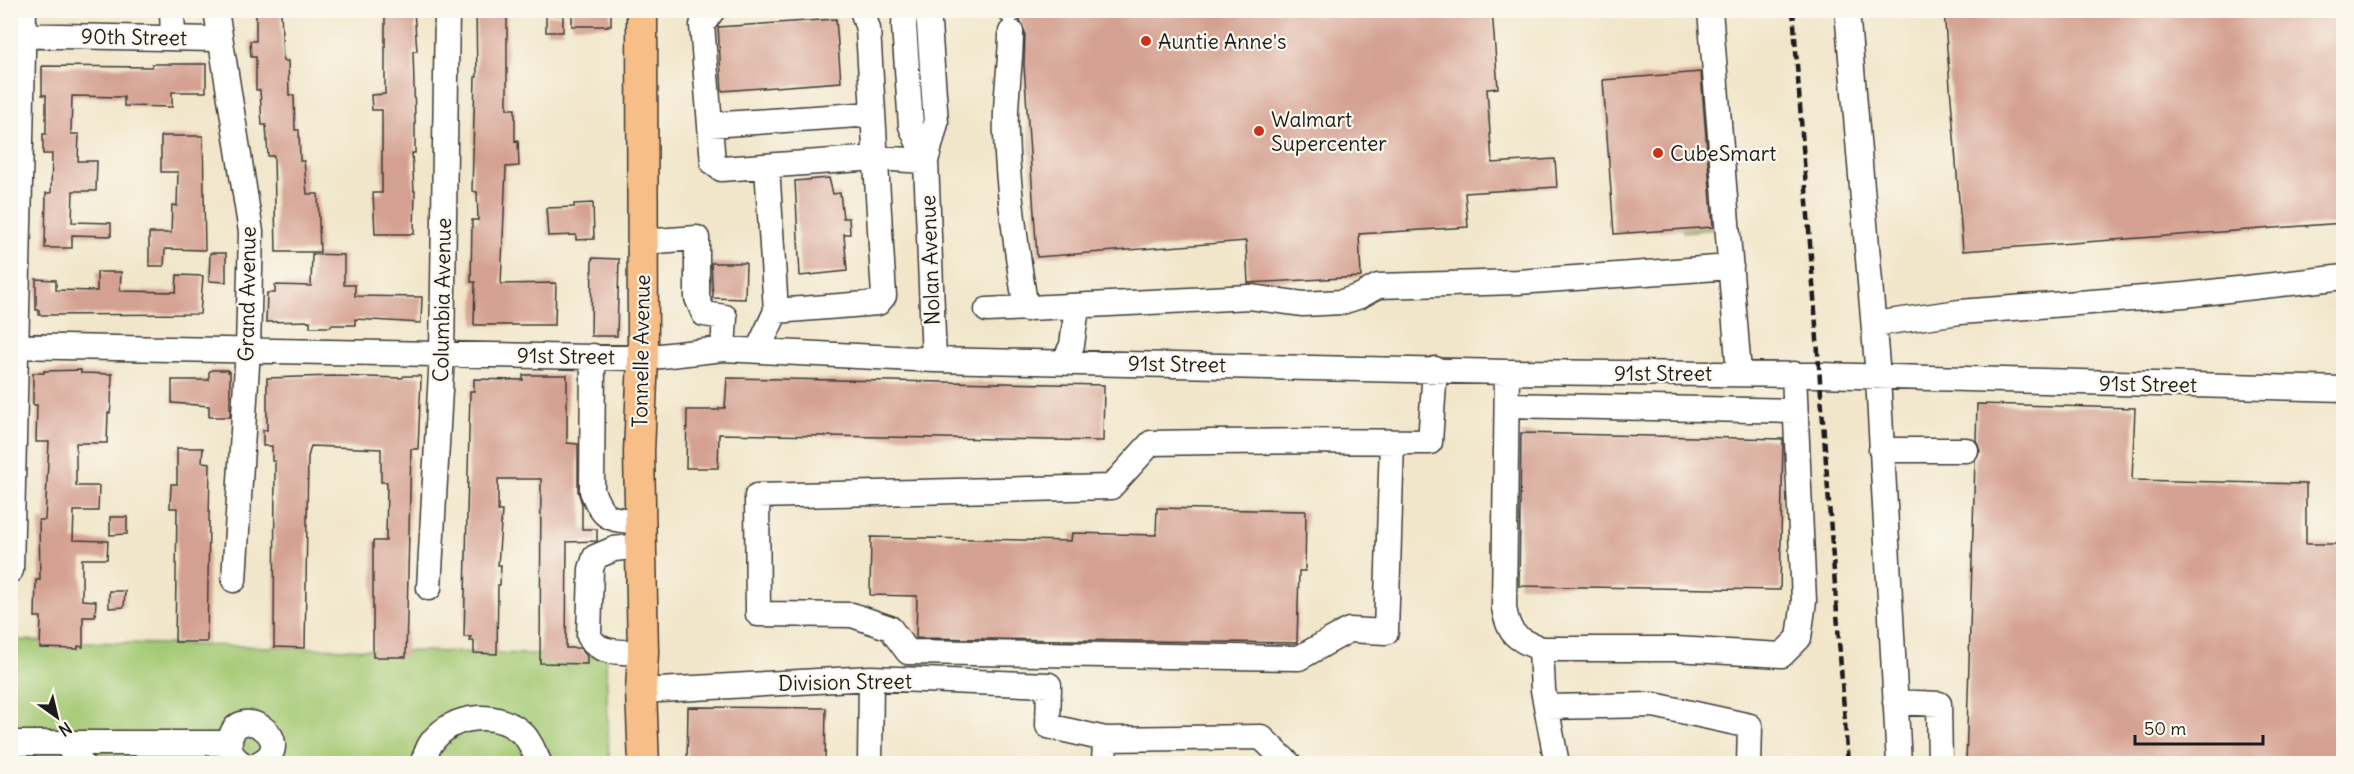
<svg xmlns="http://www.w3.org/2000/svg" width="2354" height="774" viewBox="0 0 2354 774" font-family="Delius,sans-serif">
<rect width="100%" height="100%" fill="#fbf7ec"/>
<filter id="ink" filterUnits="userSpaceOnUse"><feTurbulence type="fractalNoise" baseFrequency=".0167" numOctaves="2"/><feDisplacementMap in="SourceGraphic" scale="12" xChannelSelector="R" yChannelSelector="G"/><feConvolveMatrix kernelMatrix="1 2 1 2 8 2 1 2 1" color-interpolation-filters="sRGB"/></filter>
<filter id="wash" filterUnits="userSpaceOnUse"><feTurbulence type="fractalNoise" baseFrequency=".008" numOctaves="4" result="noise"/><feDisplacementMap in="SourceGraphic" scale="24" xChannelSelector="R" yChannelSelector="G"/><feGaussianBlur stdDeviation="1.35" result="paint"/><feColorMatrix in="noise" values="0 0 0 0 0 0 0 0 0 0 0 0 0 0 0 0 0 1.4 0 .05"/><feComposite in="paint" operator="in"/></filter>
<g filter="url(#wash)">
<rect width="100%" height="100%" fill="#f1e6ca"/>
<path fill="#a4c974" stroke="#607248" stroke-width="1.5" d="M 1703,80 L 1706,80 L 1716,229 L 1683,232 L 1682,229 L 1714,226 Z
M 11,640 L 606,656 L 609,763 L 11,764 Z"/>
<g id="blocks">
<path fill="#d4a091" d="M 256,10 L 281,10 L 283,61 L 288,61 L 289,95 L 294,95 L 295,130 L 299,130 L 300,161 L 304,161 L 307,194 L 318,194 L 320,252 L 276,252 L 274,156 L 268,156 L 266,125 L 262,125 L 260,90 L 256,90 L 256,57 L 251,57 L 250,41 L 256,41 Z
M 385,10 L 414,10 L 417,51 L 413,51 L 415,118 L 415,153 L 412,153 L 414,191 L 415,191 L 414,234 L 375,234 L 373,193 L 382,193 L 382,110 L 372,110 L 371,95 L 385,94 Z
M 476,10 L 507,10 L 507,109 L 515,109 L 515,141 L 518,140 L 519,166 L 506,167 L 501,284 L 556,283 L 555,325 L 474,325 L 475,282 L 471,282 L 472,220 L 478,220 L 477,192 L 472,191 L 475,77 L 477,77 Z
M 572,10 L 611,10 L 611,26 L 572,26 Z
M 1024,10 L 1492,10 L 1498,88 L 1487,89 L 1492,163 L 1555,159 L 1557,187 L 1465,193 L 1468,227 L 1359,234 L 1361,277 L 1248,283 L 1246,241 L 1037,257 L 1024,65 L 1025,32 L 1020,21 Z
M 1944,10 L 2343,10 L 2343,223 L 1963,251 Z
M 546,15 L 563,15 L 563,32 L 546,32 Z
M 836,19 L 841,82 L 722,91 L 718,27 Z
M 152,64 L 206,64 L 206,92 L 172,92 L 172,107 L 124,106 L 124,97 L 72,96 L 71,134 L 79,134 L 78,161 L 97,161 L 96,191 L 73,191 L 72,222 L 111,223 L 111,236 L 72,235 L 72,248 L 45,248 L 46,193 L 51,193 L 52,154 L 43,154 L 43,134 L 46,134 L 46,95 L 42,95 L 42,66 L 152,67 Z
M 1701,72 L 1713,227 L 1614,234 L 1603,80 Z
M 161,136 L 203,136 L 205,250 L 165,249 L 164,266 L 149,266 L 149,233 L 171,233 L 172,205 L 177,206 L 178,172 L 161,172 Z
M 829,178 L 833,194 L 840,193 L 843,218 L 849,218 L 850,234 L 844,234 L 847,271 L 800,276 L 795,181 Z
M 593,203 L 594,239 L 576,240 L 576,235 L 548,236 L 546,208 L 574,207 L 574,204 Z
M 210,253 L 226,253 L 226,282 L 209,281 Z
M 312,254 L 344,255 L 344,285 L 355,285 L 355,296 L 422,297 L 421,323 L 355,319 L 355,325 L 331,325 L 331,327 L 310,327 L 310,321 L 266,322 L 267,293 L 275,293 L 275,285 L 311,286 Z
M 592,258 L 619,259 L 617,336 L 591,336 Z
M 711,263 L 746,263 L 745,299 L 713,298 Z
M 97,272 L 121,272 L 120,291 L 176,292 L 177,275 L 203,276 L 200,314 L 39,315 L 39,310 L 36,310 L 36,279 L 56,280 L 56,290 L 97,291 Z
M 81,370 L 81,373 L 112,374 L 111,406 L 110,413 L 108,413 L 107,443 L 76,443 L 76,486 L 99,486 L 98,511 L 74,511 L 73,540 L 108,541 L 107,559 L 82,559 L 82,600 L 96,601 L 95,617 L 83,617 L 83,647 L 78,646 L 78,649 L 40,648 L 41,617 L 35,617 L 36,580 L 40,580 L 39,520 L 45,520 L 49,442 L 36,442 L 37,405 L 33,405 L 33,373 L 44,373 L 44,371 Z
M 212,370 L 228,370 L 228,372 L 230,372 L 230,417 L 209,417 L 209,406 L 172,403 L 172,380 L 209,380 L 209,372 Z
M 523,375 L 567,375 L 567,443 L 578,444 L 578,491 L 582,504 L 582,529 L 597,529 L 597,541 L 567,542 L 566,648 L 580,648 L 587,656 L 587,664 L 540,663 L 541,479 L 498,479 L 498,511 L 502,511 L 498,565 L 501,565 L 500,585 L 498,585 L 497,654 L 474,653 L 474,641 L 470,641 L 471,637 L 464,637 L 470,391 L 474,391 L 474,379 L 523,380 Z
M 333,376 L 402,378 L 404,376 L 420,376 L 421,379 L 418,449 L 411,449 L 406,657 L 373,657 L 373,541 L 386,541 L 387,482 L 381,482 L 381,449 L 311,446 L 308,457 L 305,648 L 274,647 L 275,461 L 272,461 L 272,446 L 263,446 L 263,430 L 267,430 L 267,378 Z
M 727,378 L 1104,385 L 1103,441 L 719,434 L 718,468 L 686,468 L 687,410 L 719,410 L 719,408 L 725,408 Z
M 1977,404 L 2135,408 L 2132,480 L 2306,484 L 2306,544 L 2343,544 L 2343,764 L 1966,764 L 1975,460 L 1980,451 L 1976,440 Z
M 1521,433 L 1783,439 L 1780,590 L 1519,586 Z
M 177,448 L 203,448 L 202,462 L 210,463 L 207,642 L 175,642 L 177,508 L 170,508 L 171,484 L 177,484 Z
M 1157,508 L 1306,511 L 1305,571 L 1299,571 L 1297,643 L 916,638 L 917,596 L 870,595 L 871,537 L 1071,541 L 1072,533 L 1156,535 Z
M 110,517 L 127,517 L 127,534 L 110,535 Z
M 109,591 L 125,591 L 124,607 L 109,608 Z
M 688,707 L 826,708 L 825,764 L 687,764 Z"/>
</g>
</g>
<g filter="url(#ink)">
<use href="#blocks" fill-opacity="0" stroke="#3c3a36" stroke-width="1.5"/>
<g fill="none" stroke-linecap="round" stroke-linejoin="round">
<defs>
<path id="minor" d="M 172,10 L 173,38
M 216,10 L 251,232 L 248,349 L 234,580
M 713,10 L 702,25 L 713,163 L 721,169 L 876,158 L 926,161
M 905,10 L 904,26 L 911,126 L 926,161
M 928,10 L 936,123 L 926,161 L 934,360
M 1010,10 L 1010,11
M 1710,10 L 1739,373
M 1847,10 L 1878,377 L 1899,764
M 1011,32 C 1011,66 1004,102 1006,134 C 1008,193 1017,252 1026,309
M 10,35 L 214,39 L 220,42
M 710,125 L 873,114
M 642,242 L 697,238 L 697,298 L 704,314 L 725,317 L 723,349
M 987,310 L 1250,297 L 1303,304 L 1342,302 L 1360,296 L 1378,286 L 1518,282 L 1731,267
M 776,311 L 878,303 L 884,296 L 868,29 L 862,10
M 1874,324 L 1960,312 L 2184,295 L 2344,277
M 10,346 L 643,358 L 723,349 L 934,360 L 1507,372 L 1819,375 L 2344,389
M 758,350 L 776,311 L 767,166
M 593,356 L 592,491 C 605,522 608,518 640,522
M 1064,362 L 1072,345 L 1077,307
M 1507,372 L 1504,608 C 1509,636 1516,638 1541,649
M 1507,405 L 1795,411
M 1392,442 L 1386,632 L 1349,630 L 1299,658 L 908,652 L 890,628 L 852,615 L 758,614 L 757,496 L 1111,487 L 1151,443 C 1244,441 1337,441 1430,442 L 1435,369
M 1881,450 L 1966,450
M 641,546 L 614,549 L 595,557 L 591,569 L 589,636 C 599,656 624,651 643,653
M 11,570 L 24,10
M 429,588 L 442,354 L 447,10
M 641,691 L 871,678 L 1049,685 L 1048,726 L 1105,739 L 1261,737 L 1289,764
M 1895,702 L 1939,704 L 1940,764
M 1547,707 L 1654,705 L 1750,726 L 1749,764
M 10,743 L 229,743
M 65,743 L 82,764
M 243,764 C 234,759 228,751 230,741 C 236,698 302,742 258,764
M 422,764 C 425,757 427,748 432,742 C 453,713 499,710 524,735 C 531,742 535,755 540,764
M 870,764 L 871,678
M 1104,764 L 1105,739
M 1557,764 L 1543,690 L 1541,649 L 1675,649 L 1782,655 L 1799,638 L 1804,601 L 1794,374"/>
<path id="major" d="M 642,10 L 643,358 L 639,452 L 643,653 L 641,691 L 644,764"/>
</defs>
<use href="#minor" stroke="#3c3a36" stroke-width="27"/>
<use href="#major" stroke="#3c3a36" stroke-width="33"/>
<use href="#minor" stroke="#fff" stroke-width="24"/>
<use href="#major" stroke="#f7be87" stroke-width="30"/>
<path stroke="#1c1c1c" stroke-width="4.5" stroke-dasharray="9 4.5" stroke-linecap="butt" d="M 1793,10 L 1848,764"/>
</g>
</g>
<g fill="#c8321e" stroke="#fbf7ec" stroke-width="2">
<circle cx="1146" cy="41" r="6"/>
<circle cx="1259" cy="131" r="6"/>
<circle cx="1658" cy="153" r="6"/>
</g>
<g text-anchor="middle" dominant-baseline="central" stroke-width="4.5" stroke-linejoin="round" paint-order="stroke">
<g font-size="21" fill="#1c1c1c" stroke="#fbf7ec">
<text transform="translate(134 37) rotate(1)">90th Street</text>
<text transform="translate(930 260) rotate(-92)">Nolan Avenue</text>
<text transform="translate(247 294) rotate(-89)">Grand Avenue</text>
<text transform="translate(442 300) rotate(-89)">Columbia Avenue</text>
<text transform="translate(641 351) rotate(-89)">Tonnelle Avenue</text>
<text transform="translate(566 356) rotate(1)">91st Street</text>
<text transform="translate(1177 364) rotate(1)">91st Street</text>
<text x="1663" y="373">91st Street</text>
<text transform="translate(2148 384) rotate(1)">91st Street</text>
<text transform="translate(845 682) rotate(-1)">Division Street</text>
</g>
<g font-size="21" fill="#1c1c1c" stroke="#fbf7ec" text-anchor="start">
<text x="1158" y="41">Auntie Anne's</text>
<text x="1271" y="119">Walmart<tspan x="1271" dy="24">Supercenter</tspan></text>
<text x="1670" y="153">CubeSmart</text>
</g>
</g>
<rect width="2354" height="774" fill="none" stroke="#fbf7ec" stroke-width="36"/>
<g transform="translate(57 717) rotate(146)" stroke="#fbf7ec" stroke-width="4.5" paint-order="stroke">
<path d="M0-4.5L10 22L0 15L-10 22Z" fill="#1c1c1c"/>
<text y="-9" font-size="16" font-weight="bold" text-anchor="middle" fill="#1c1c1c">N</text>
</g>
<path d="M2135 735v9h128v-9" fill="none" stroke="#1c1c1c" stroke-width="3"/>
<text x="2144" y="735" font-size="18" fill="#1c1c1c" stroke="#fbf7ec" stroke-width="4.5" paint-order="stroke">50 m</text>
</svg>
